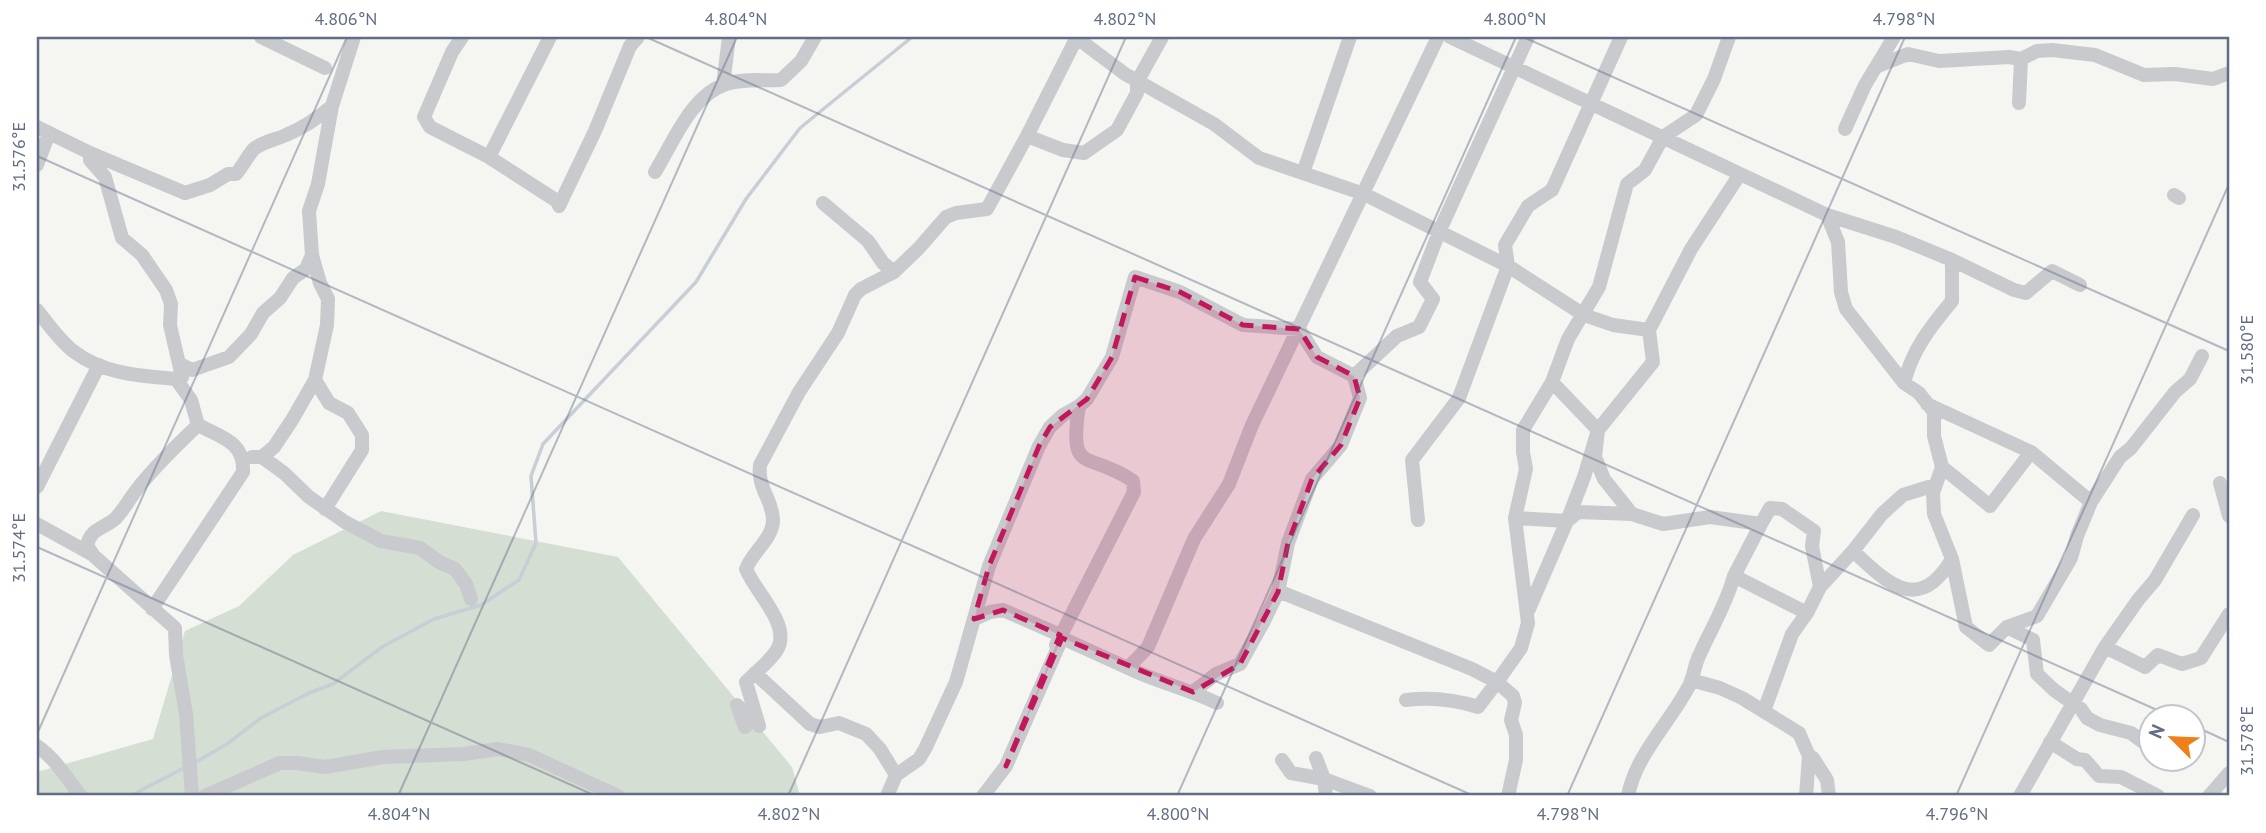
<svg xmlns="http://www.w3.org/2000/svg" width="2266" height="833" viewBox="0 0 2266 833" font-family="'PT Sans',sans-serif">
<rect width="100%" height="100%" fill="#f5f6f2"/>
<path fill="#d4ded2" d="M 381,511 L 618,557 L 792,767 L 800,796 L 37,796 L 37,772 L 153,739 L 185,631 L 239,606 L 293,555 Z"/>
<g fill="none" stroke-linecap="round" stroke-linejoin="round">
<path stroke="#c8ced5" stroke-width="3.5" d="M 194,763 L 227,744 L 261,718 L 309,693 L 333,684 L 382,647 L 434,619 L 481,605 L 519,580 L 536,543 L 531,476 L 543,444 L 696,282 L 746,199 L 800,128 L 912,37
M 130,796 L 184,768"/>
<path stroke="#c8cace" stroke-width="14" d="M 261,37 L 325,68
M 462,37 L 452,52 L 424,117 L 430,127 L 489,157 L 557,201 L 559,206 L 595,131 L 630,46 L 638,37
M 1450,37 L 1827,215 L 1896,237 L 1952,260
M 1077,38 L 1125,74 L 1214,124 L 1259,158 L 1364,194 L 1508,266 L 1584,315 L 1613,325 L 1649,330 L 1691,249 L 1740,174
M 1878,66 L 1908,54 L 1939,61 L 2009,57 L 2021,59 L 2037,51 L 2052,50 L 2095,55 L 2144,75 L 2175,74 L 2213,79 L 2229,73
M 723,85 L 729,37
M 2019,103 L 2021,59
M 37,127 L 90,153 L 185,193 L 210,185 L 228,174 L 236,174 C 243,166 249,153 255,148 C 265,141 275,140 286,135 C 303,128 318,118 332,106
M 1845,129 L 1865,85 L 1894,37
M 1027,136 L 1077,37
M 489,157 L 550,37
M 37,165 L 49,133
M 655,172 C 673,143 691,95 726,84 C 744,78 762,81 781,80 L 801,61 L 815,37
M 1303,173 L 1350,37
M 2174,195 L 2179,198
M 823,203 L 868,241 L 883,263 L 894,272
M 1827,215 L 1838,242 L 1841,292 L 1846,309 L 1904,383 L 1919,393 L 1934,412 L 1934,436 L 1942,467 L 1990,506 L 2031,452 L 2091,502 L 2077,536 L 2071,558 L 2037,616 L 2007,627 L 1989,645 L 1966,627 L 1952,559 L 1934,514 L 1933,493 L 1942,467
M 37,310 C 48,324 59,340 73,351 C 103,374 140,376 176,379 L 182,377 L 170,325 L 171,304 L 166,290 L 142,255 L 122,238 L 105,177 L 90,160 L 90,153
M 180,364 L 192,370 L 229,357 L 251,334 L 263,313 L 280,298 L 293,278 L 306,269 L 312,255
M 315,380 L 329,403 L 348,413 L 362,435 L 362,450 L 325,509
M 1904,383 C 1912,350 1931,326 1952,301 L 1952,260 L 2014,290 L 2026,293 L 2052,271 L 2080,285
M 1927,404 L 2031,452
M 252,457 L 262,457 L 284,473 L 309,497 L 345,522 L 381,541 L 420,548 L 439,562 L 455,569 L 466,584 L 471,599
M 262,457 L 274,447 L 292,420 L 315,380 L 327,325 L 328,299 L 320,283 L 312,255 L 309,211 L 318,184 L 332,106 L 354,37
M 2220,483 L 2229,516
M 37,487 L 99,365
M 2091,502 L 2120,457 L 2131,448 L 2175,392 L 2190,379 L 2202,356
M 1632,514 L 1604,479 L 1595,457 L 1598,430 L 1552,382 L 1568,339 L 1599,287 L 1627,184 L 1645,170 L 1663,137 L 1696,115 L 1714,79 L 1729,37
M 1515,518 L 1567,521 L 1578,512 L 1632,514 L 1663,524 L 1710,517 L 1761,524 L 1734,576 L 1807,613 L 1792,634 L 1764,711
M 1418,520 L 1412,460 L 1459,398 L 1508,266 L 1505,245 L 1528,206 L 1552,190 L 1621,37
M 37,524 L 93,555
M 1761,524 L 1770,508 L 1782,509 L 1814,531 L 1812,546 L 1820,587
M 1853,551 C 1889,585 1919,614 1952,559
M 1278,591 L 1472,669 L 1497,682 L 1478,707 C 1453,699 1432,697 1406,700
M 152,609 L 243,472 C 245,442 221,437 198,425 L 191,400 L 176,379
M 1529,609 L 1567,521 L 1584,477 L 1598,430 L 1653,362 L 1649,330
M 1807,613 L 1820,587 L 1853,551 L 1882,514 L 1903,495 L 1935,485
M 974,619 L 990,612 L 1003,610 L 1060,635
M 2007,627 L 2033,640 L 2037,674 L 2054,690 L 2081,709 L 2087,718 L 2100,725 L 2131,733 L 2150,747
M 1056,645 L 1134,492 L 1133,481 C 1088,450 1068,477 1079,406
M 2105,647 L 2138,600 L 2155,580 L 2193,515
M 1128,668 C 1157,682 1188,689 1217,703
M 755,673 L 810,724 L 820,727 L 839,723 L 866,734 L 880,749 L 896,775
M 1691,680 L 1720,688 L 1742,698 L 1799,733 L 1809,756 L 1806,796
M 1193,692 L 1216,674 L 1240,664 L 1264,621 L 1278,592 L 1288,543 L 1312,479 L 1341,445 L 1360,398 L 1354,376
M 745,727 L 737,705 L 759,726 L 746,682 C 756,672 769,662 777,650 C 792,625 755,592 746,569 C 752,552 773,539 773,520 C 773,500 757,488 760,465 L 799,392 L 838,333 L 855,295 L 861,289 L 894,272 L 919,248 L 946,217 L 956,213 L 987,209 L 1027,136 L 1063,150 L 1084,153 L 1117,130 L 1137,93 L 1137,82 L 1162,37
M 2050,742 L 2077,759 L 2085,760 L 2099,776 L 2121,777 L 2158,796
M 37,746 C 56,759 67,779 81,796
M 1809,756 L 1813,758 L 1827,780 L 1829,796
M 1316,758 L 1324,779 L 1326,796
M 1282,760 L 1291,773 L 1324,779 L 1370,796
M 192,796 L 186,714 L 176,655 L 175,628 L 94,556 L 87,546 C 90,528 104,529 116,518 C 125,508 130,498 138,488 C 156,465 178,444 198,425
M 205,796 L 280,763 L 297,763 L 325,767 L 383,757 L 464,754 L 498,749 L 529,755 L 618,796
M 887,796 L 896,775 L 919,759 L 925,749 L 956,682 L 989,566 L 1039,446 L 1050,427 L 1063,415 L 1079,406 L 1087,399 L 1112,357 L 1135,277 L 1180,292 L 1243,325 L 1299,329 L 1317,357 L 1354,376 L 1397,336 L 1419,327 L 1433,299 L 1420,282 L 1439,232 L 1528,37
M 983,796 L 1006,766 L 1062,638 L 1128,668 L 1148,647 L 1194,539 L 1229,484 L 1252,425 L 1438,37
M 1508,796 L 1516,760 L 1516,735 L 1511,720 L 1515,703 L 1513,696 L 1497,682 L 1521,648 L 1528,623 L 1515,518 L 1526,469 L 1523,452 L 1523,430 L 1552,382
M 1628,796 C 1636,753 1672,721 1691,682 C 1694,673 1695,664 1699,656 C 1711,629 1726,605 1734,576
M 2020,796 L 2105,647 L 2145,667 L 2158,655 L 2182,664 L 2201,658 L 2229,614
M 2209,796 L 2229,773"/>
</g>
<path fill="#c2185b" fill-opacity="0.2" stroke="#c2185b" stroke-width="5" stroke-dasharray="14 9" stroke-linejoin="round" d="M 1135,277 L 1180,292 L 1243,325 L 1299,329 L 1317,357 L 1354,376 L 1360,398 L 1341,445 L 1312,479 L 1288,543 L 1278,592 L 1240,664 L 1193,692 L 1062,638 L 1006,766 L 1060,635 L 1003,610 L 974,619 L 989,566 L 1039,446 L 1050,427 L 1087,399 L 1112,357 Z"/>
<path fill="none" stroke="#626d85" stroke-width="2" stroke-opacity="0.45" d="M 646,37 L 2175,718M 1523,37 L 2229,351M 37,156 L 1474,796M 37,547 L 596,796M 2192,725 L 2229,742M 37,734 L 347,37M 398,796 L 737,37M 788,796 L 1126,37M 1177,796 L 1516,37M 1567,796 L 1905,37M 1956,796 L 2229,184"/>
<rect width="2266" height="833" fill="none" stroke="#ffffff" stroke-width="77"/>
<g transform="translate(2172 738) rotate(294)"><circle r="33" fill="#ffffff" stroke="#c0c5ce" stroke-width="2"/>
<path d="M0-5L12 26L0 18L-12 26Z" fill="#ef8018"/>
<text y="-10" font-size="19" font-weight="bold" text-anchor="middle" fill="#626d85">N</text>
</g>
<rect x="38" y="38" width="2190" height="756" fill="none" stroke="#626d85" stroke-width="2.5"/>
<g font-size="18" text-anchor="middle" fill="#626d85">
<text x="346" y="25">4.806°N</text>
<text x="736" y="25">4.804°N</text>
<text x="1125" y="25">4.802°N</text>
<text x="1515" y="25">4.800°N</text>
<text x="1904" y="25">4.798°N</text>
<text transform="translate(19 157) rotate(-90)" y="6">31.576°E</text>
<text transform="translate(2247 350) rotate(-90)" y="6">31.580°E</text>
<text transform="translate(19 548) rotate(-90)" y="6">31.574°E</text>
<text transform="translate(2247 741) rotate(-90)" y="6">31.578°E</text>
<text x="399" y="820">4.804°N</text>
<text x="789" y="820">4.802°N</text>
<text x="1178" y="820">4.800°N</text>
<text x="1568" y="820">4.798°N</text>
<text x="1957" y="820">4.796°N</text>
</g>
</svg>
